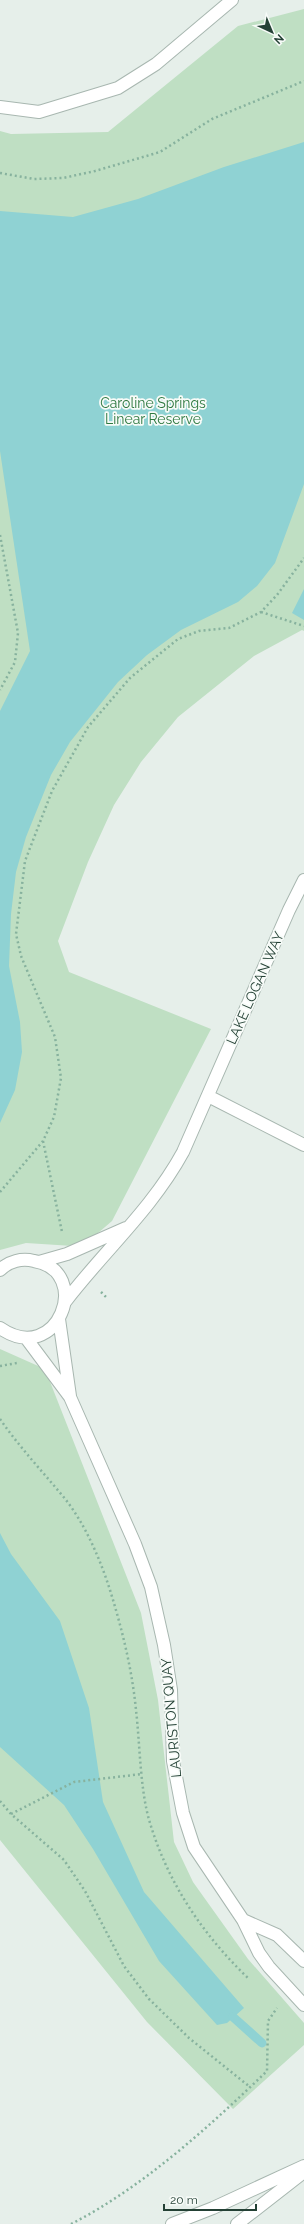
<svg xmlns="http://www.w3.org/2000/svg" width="304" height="2224" viewBox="0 0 304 2224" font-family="Raleway,sans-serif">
<rect width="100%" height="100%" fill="#e6efea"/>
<path fill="#bfdfc3" d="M 304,9 L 304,631 L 302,630 L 254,656 L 178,717 L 141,762 L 114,805 L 88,862 L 58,941 L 69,972 L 211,1029 L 112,1221 L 91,1239 L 73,1246 L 26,1243 L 0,1250 L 0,131 L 11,134 L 108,132 L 238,26 Z
M 0,1349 L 45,1369 L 141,1613 L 158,1700 L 174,1842 L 193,1882 L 248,1959 L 304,2023 L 304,2045 L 233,2109 L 147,2022 L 0,1840 Z"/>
<path fill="#8fd2d3" d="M 304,142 L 304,484 L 275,563 L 257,586 L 238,602 L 181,630 L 147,655 L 118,682 L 70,742 L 51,775 L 26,837 L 16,872 L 11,914 L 9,966 L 20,1022 L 22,1052 L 15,1090 L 0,1123 L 0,711 L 30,651 L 0,451 L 0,211 L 73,217 L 138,199 L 224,167 Z
M 304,589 L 304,620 L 292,613 Z
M 0,1533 L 11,1554 L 60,1621 L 89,1708 L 103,1802 L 144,1892 L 244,2008 L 227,2023 L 217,2025 L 159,1961 L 93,1849 L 64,1805 L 0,1747 Z"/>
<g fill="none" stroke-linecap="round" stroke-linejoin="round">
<path stroke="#8fd2d3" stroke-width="9" d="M 233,2017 L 262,2043"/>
<defs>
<path id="minor" d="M 0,107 L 39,112 L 118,88 L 156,64 L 232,0
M 208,1096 L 304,1145
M 39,1262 L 67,1254 L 126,1228
M 0,1270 C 9,1261 22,1258 34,1261 C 94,1271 58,1368 0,1328
M 65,1302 C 104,1251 152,1209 183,1152 L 289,910 L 304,880
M 59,1319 L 70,1396
M 26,1338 L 70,1397 L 135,1544 L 151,1587 L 164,1645 L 171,1690 L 173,1761 L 183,1813 L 194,1847 L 243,1920 L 259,1953 L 269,1967 L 304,2005
M 243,1920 L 277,1935 L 304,1961
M 172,2224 L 213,2208 L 304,2166
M 237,2224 L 304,2172"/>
</defs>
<use href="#minor" stroke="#a8b7b0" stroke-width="14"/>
<path stroke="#87b29e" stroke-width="2.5" stroke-dasharray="2 3" stroke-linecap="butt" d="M 0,173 L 34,179 L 63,178 L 95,171 L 160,152 L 212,119 L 304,81
M 0,535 L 18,633 L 15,662 L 0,690
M 261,612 L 304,626
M 43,1141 L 62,1232
M 0,1192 L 43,1141 L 54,1117 L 61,1078 L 55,1037 L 21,956 L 16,934 L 25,861 L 52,791 L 88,727 L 130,678 L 178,639 L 199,631 L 229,628 L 261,612 L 277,595 L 304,558
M 101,1292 L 108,1299
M 0,1366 L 17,1363
M 0,1419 C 20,1448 44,1473 66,1500 C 86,1526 100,1559 110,1590 C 122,1629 132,1669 136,1710 C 140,1744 140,1791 150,1823 C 168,1883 203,1935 248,1978
M 0,1801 L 11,1814 L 64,1860 L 85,1891 L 124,1966 L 149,1999 L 189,2038 L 250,2087
M 11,1814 L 74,1782 L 142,1774
M 71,2224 C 142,2188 210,2126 267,2071 L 268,2021 L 277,2008"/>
<use href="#minor" stroke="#fff" stroke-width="12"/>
</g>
<g text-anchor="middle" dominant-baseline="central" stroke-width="3.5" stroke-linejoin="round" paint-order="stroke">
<g font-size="14" fill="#2e7940" stroke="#f7fbf8">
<text x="153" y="403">Caroline Springs<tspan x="153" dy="16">Linear Reserve</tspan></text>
</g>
<g font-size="14" fill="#244135" stroke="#f7fbf8">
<text transform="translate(255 988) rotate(-66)">LAKE LOGAN WAY</text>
<text transform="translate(171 1718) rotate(-95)">LAURISTON QUAY</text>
</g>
</g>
<g transform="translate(272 32) rotate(136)" stroke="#f7fbf8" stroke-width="3" paint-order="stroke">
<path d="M0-3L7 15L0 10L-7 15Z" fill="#244135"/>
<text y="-6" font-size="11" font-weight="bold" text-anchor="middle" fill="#244135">N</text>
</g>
<path d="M164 2204v6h92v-6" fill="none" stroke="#244135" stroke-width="2"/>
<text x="170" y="2204" font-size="12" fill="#244135" stroke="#f7fbf8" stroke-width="3" paint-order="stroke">20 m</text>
</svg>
